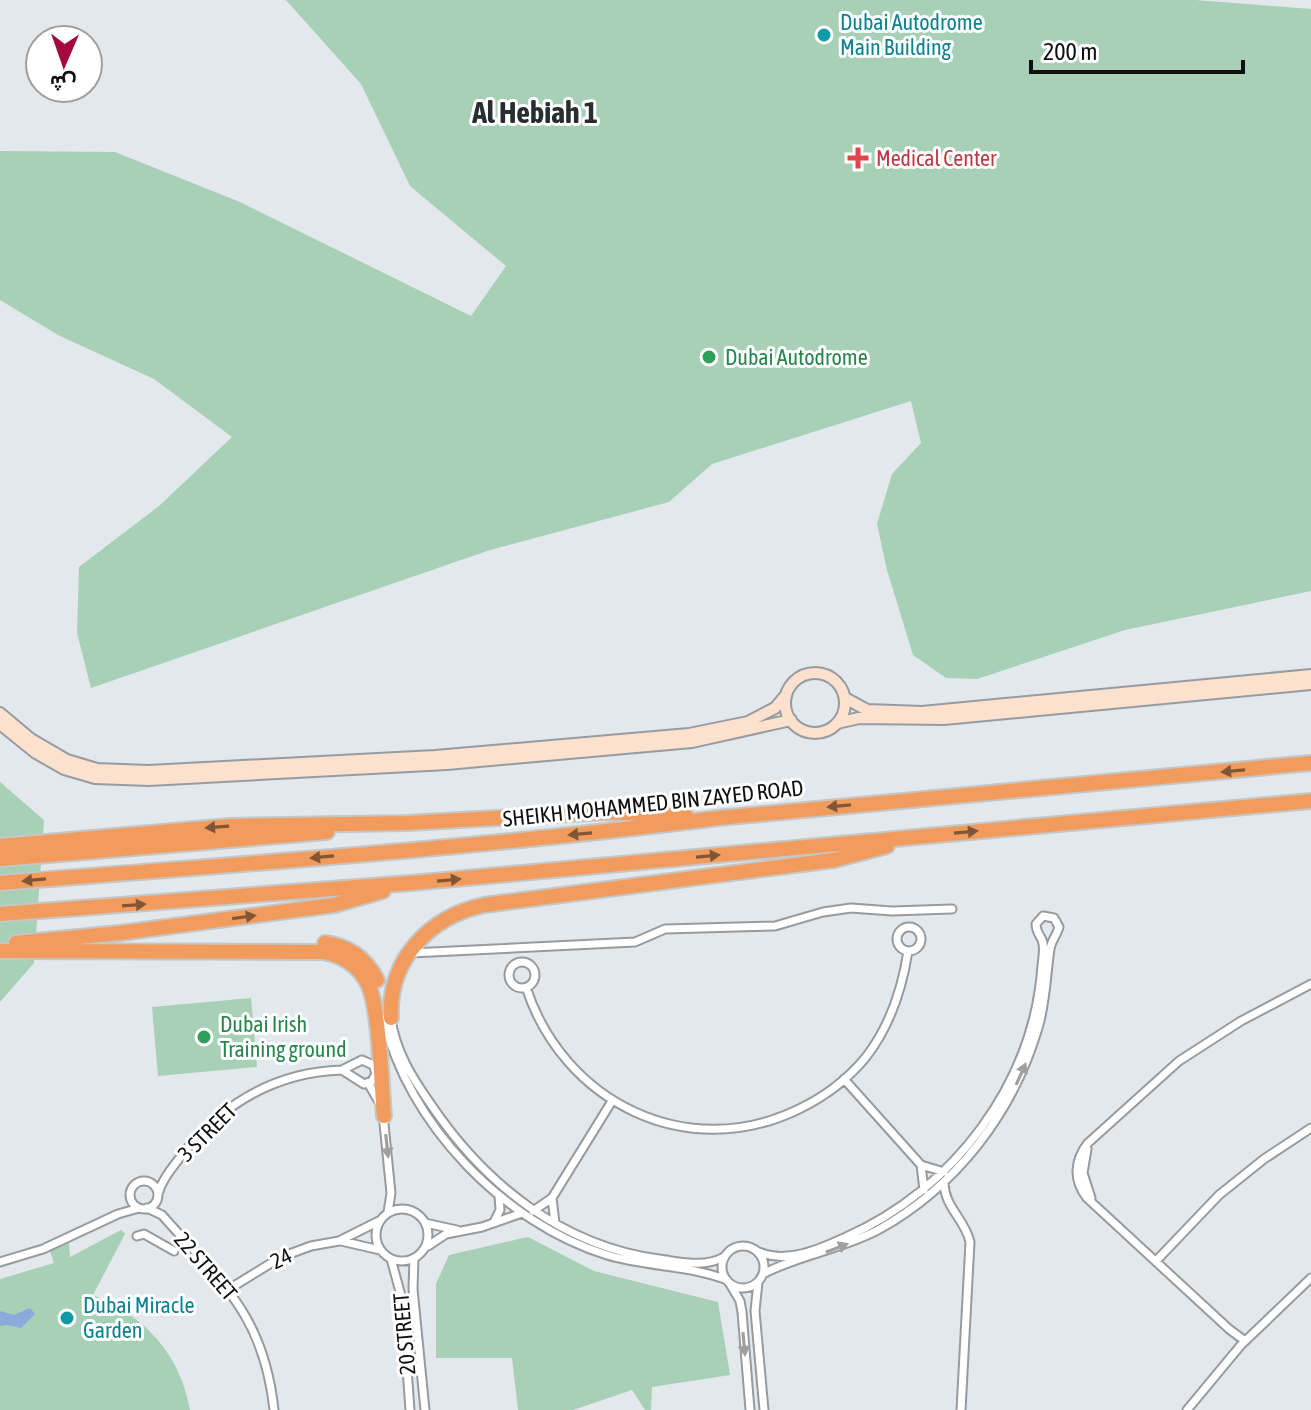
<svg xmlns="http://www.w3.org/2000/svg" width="1311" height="1410" viewBox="0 0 1311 1410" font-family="'Asap Condensed',Vazirmatn,sans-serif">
<rect width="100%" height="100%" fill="#e3e8ec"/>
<path fill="#a7d0b6" d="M 286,0 L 1196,0 L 1311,9 L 1311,591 L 1125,630 L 977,679 L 946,678 L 913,655 L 887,570 L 877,524 L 892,474 L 921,443 L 911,401 L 712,464 L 669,502 L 490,550 L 91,688 L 77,633 L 79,567 L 159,506 L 232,437 L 154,379 L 58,335 L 0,300 L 0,151 L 115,152 L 240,202 L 471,316 L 506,266 L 410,186 L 361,84 Z
M 0,782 L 44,820 L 34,963 L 0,1002 Z
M 251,998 L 257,1067 L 158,1076 L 152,1007 Z
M 121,1230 L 125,1234 L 93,1295 C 145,1316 180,1354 190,1410 L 0,1410 L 0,1279 L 54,1263 L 50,1251 L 69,1243 L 70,1257 Z
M 528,1237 L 594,1271 L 718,1302 L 730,1375 L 652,1387 L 651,1410 L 645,1410 L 632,1390 L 573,1410 L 518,1410 L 512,1358 L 436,1358 L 436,1284 L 449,1255 Z"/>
<path fill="#8daadc" d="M 30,1308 L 35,1314 L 21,1328 L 7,1325 L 0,1326 L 0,1311 L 14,1315 Z"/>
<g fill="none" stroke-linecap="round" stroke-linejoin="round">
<defs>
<path id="street" d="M897 939a12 12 0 1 1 24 0a12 12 0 1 1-24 0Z
M 411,953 L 635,942 L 665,929 L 775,926 L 823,912 L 851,908 L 892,911 L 952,909
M509 975a13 13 0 1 1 26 0a13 13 0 1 1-26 0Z
M 526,987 C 563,1102 687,1164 799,1109 C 824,1097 848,1079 866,1057 C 890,1026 902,990 908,951
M 391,1018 C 395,1051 413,1079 432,1106 C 485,1184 562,1246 659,1259 C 682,1262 703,1268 724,1257
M 384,1019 C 407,1123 505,1224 607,1255 C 646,1267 689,1265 727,1280
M 362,1060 L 373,1065 L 376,1073 L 372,1081 L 364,1084 L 342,1070 Z
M 844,1079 L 921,1165 L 944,1172
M 368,1083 L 379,1102
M 383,1114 L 391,1193 L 388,1212
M 1087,1149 L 1083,1173 L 1091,1198
M 921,1165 L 924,1190
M130 1195a14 14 0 1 1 28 0a14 14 0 1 1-28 0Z
M 944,1182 C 944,1207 965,1219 970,1242 L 961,1410
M 158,1194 C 163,1177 174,1166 184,1152 C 225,1102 276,1072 342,1070
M 552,1198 L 555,1223
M 147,1208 L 162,1215 C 221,1282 264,1315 274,1410
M376 1235a26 26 0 1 1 52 0a26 26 0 1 1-52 0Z
M 533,1211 L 552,1198 L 612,1101
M 494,1222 L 500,1210 L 499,1196
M 425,1223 L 457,1230
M 137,1236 L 144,1234 L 174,1251
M 341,1241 L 380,1250
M722 1267a21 21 0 1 1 42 0a21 21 0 1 1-42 0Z
M 428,1246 L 446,1234 L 482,1227 L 522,1213
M 759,1252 C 787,1264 820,1249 846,1237 C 954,1189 1034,1084 1042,965 C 1043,957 1045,947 1042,940 C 1039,934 1036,931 1036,924 L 1043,916 L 1054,918 L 1059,927 C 1057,935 1051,941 1050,949 C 1046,976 1046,1002 1038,1028 C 1013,1113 956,1187 878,1230 C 840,1250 798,1255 763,1274
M 414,1258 L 413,1289 L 425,1410
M 391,1259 L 402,1299 L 410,1410
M 1156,1261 L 1219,1195 L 1264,1159 L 1311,1128
M 0,1262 L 43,1249 L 118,1214 L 139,1208
M 758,1282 L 755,1311 L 764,1410
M 730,1284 L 740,1301 L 742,1312 L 750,1410
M 229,1289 L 281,1257 L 311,1246 L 339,1241 L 379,1221
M 1245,1341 L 1229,1329 L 1087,1198 C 1073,1180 1074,1161 1088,1143 L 1179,1061 L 1241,1021 L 1311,984
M 1187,1410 L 1241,1345 L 1311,1278"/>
<path id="secondary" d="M785 703a30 30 0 1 1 60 0a30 30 0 1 1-60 0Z
M 845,698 L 867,710 L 922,712 L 1311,675
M 0,713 L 31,739 L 67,760 L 97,769 L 148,771 L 435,756 L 689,734 L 748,722 L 775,708 L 786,695
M 837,723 L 859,718 L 944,719 L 1311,684
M 0,724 L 36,753 L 64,769 L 95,778 L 149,780 L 447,764 L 692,742 L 791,720"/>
<path id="highway" d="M 0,846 L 230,826 L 407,823 L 606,812 L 686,816
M 0,859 L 327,832
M 0,883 C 239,864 480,848 718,818 L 1311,763
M 0,914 L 411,883 L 1311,801
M 16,943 L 120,933 L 334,905 L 383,891
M 325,943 C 349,946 366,959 377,980
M 0,951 L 324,952 C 343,956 359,966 368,984 C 380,1009 381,1085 384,1116
M 391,1018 C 388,960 429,917 484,905 L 834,860 L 887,846"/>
</defs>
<use href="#street" stroke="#969b9f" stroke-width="11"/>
<use href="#secondary" stroke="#969b9f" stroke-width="14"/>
<use href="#highway" stroke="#c5c6c6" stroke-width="18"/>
<use href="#street" stroke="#fff" stroke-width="7"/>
<use href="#secondary" stroke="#fbe1ce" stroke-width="10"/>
<use href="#highway" stroke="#f19c5c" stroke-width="14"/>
</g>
<defs><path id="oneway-solid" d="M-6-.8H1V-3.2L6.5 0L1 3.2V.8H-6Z" transform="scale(2)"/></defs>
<g fill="#805636">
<use href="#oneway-solid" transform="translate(1233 771) rotate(175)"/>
<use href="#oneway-solid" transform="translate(839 806) rotate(175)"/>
<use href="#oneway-solid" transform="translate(217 827) rotate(176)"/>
<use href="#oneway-solid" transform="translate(966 832) rotate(-5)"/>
<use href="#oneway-solid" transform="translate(580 834) rotate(175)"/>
<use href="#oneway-solid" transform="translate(708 856) rotate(-5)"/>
<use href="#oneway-solid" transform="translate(322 857) rotate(175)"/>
<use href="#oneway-solid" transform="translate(34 880) rotate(175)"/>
<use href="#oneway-solid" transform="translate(449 880) rotate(-5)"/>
<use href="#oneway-solid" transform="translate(134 905) rotate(-4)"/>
<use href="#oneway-solid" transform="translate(244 917) rotate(-8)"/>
</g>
<g fill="#9f9fa0">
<use href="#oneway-solid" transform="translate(1021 1074) rotate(-66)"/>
<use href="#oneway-solid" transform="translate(387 1146) rotate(84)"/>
<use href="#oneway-solid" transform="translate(837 1248) rotate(-21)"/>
<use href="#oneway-solid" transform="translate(744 1344) rotate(85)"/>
</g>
<g fill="#0f9aa8" stroke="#fff" stroke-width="3">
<circle cx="824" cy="35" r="8"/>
<circle cx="67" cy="1318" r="8"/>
</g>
<path fill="#e0444e" stroke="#fff" stroke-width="3" d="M854 146h8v8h8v8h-8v8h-8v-8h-8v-8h8z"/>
<g fill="#2e9e5b" stroke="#fff" stroke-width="3">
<circle cx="709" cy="357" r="8"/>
<circle cx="204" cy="1037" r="8"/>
</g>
<g text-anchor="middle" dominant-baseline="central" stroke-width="6" stroke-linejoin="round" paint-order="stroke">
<g font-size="22" fill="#0d838f" stroke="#fff" text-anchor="start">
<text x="840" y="22">Dubai Autodrome<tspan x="840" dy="25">Main Building</tspan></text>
<text x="83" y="1305">Dubai Miracle<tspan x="83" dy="25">Garden</tspan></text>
</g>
<g font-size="22" fill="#be3a42" stroke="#fff" text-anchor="start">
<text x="876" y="158">Medical Center</text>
</g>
<g font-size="22" fill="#27864d" stroke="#fff" text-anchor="start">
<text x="725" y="357">Dubai Autodrome</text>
<text x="220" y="1024">Dubai Irish<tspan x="220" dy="25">Training ground</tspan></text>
</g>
<g font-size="22" fill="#0e1011" stroke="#fff">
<text transform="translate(653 803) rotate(-6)">SHEIKH MOHAMMED BIN ZAYED ROAD</text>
<text transform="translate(207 1132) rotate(-45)">3 STREET</text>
<text transform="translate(281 1258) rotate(-26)">24</text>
<text transform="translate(206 1266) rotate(49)">22 STREET</text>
<text transform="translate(404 1334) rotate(-95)">20 STREET</text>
</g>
<g font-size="30" font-weight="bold" fill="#292d30" stroke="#fff">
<text x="535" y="112">Al Hebiah 1</text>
</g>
</g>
<g transform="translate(64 64) rotate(182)"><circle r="38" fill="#ffffff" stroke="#9f9fa0" stroke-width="2"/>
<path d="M0-6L14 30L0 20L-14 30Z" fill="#a3083f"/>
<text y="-12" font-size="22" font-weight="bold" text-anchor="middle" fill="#0e1011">ش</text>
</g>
<path d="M1031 60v12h212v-12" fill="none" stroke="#0e1011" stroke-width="4"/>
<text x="1043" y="60" font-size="24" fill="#0e1011" stroke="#ffffff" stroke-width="6" paint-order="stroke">200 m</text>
</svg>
